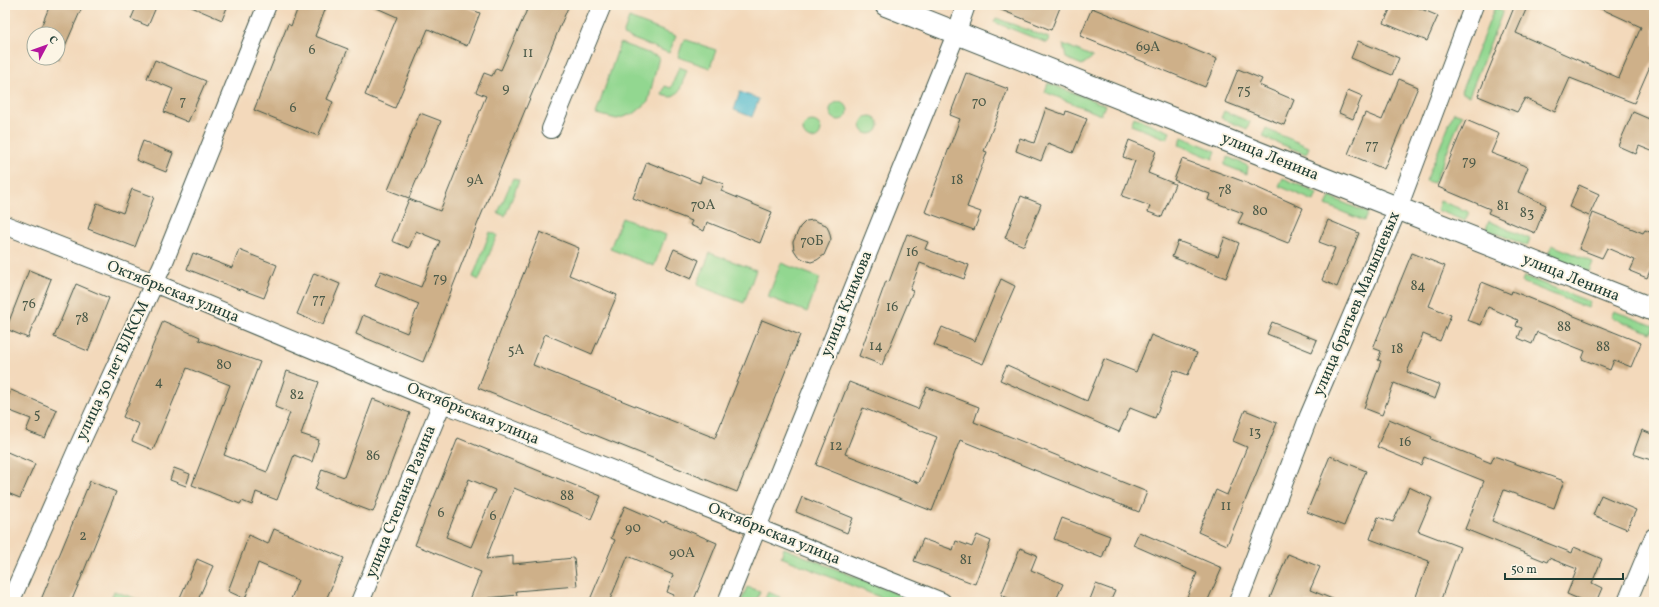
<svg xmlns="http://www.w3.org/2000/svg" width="1659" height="607" viewBox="0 0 1659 607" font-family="Vollkorn,serif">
<rect width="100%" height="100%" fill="#fcf5e5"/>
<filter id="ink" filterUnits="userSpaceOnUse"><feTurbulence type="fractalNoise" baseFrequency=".025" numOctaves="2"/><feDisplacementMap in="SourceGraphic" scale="8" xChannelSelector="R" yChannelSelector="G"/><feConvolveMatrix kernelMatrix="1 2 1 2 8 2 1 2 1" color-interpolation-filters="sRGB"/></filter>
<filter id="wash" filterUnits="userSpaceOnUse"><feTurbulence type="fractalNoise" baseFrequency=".012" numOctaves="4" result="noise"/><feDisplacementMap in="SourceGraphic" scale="16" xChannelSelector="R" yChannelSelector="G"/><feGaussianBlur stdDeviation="0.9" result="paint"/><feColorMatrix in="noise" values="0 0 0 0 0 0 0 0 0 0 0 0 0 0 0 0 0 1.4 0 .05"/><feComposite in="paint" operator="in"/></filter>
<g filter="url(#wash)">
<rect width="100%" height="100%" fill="#f3d9bb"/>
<path fill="#92d790" stroke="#588a62" d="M 1495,7 L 1503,11 L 1469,96 L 1461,92 Z
M 629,18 L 676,36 L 669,53 L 623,35 Z
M 996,18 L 1049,38 L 1047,43 L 994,22 Z
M 684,39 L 716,50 L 710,68 L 678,57 Z
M 620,43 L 659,57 L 648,102 L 635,113 L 617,119 L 596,114 Z
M 1063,44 L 1093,57 L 1082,65 L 1066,58 Z
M 679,67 L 687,70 L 679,92 L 671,97 L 662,95 L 665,86 L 671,88 Z
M 1048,83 L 1105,105 L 1101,115 L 1045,92 Z
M830 111a9 9 0 1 1 18 0a9 9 0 1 1-18 0Z
M 1224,111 L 1250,122 L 1247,129 L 1221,118 Z
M 1454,112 L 1462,115 L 1434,183 L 1426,181 Z
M861 125a9 9 0 1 1 18 0a9 9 0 1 1-18 0Z
M 1134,117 L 1170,132 L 1167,139 L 1131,125 Z
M803 130a9 9 0 1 1 18 0a9 9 0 1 1-18 0Z
M 1266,129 L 1309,147 L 1306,154 L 1263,137 Z
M 1182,137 L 1216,151 L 1213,159 L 1179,145 Z
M 1228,157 L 1248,166 L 1247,174 L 1224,165 Z
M 513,178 L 519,181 L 505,216 L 498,213 Z
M 1283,178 L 1317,193 L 1314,201 L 1279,186 Z
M 1330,197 L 1368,213 L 1364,221 L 1326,205 Z
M 1440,201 L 1469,212 L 1465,221 L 1437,210 Z
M 622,218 L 666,235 L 654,266 L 610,249 Z
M 1489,221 L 1530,239 L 1527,246 L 1486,229 Z
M 490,232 L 497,235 L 479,280 L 473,277 Z
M 1552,245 L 1593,262 L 1589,272 L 1548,254 Z
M 710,253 L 756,270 L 744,303 L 697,285 Z
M 781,263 L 820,278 L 807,312 L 768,297 Z
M 1524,276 L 1590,302 L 1588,308 L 1522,282 Z
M 1614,311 L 1654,326 L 1651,333 L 1611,317 Z
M 784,548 L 917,602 L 892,602 L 781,557 Z
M 747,587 L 760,591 L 756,602 L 741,602 Z
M 114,591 L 143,601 L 142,602 L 110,602 Z
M 768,592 L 780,597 L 778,602 L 764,602 Z"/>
<path fill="#50b9cd" stroke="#387b80" d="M 740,92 L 759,99 L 752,117 L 734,110 Z"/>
<g id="blocks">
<path fill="#ceb089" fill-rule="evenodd" d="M 50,5 L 83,5 L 58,62 L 58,34 L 38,34 Z
M 137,5 L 157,5 L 148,26 L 131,19 Z
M 187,5 L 228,5 L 222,20 Z
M 299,5 L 327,5 L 315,36 L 348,49 L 327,99 L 333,102 L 318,136 L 254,110 L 288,24 L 291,26 Z
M 370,5 L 460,5 L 480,13 L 467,46 L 428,29 L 395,108 L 365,95 L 397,17 Z
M 529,5 L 569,5 L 477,225 L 423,362 L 356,334 L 363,315 L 407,333 L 419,304 L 375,286 L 381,271 L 421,287 L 440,241 L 416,231 L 409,248 L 392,241 L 409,199 L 440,211 L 486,96 L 476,92 L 484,73 L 492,76 L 496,68 L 501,70 Z
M 989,5 L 1061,5 L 1051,30 Z
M 1392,5 L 1412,5 L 1438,16 L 1427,41 L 1384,23 Z
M 1515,5 L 1528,5 L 1516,33 L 1619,78 L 1641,27 L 1593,5 L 1654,5 L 1654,57 L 1634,103 L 1570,78 L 1555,112 L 1525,98 L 1517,112 L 1478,96 Z
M 1092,8 L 1217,59 L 1205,87 L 1080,36 Z
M 1358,41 L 1399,58 L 1392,75 L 1351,58 Z
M 155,60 L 206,81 L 188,122 L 164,112 L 173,89 L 147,78 Z
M 1238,69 L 1262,79 L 1259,85 L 1294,100 L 1284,125 L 1225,102 Z
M 966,73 L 1008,89 L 984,151 L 987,152 L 967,207 L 981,212 L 974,230 L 925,212 L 960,119 L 950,115 Z
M 1399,79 L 1418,87 L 1384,169 L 1348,154 L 1365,113 L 1382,120 Z
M 1348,90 L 1362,96 L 1353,119 L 1339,113 Z
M 1046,108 L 1065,115 L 1066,111 L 1087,119 L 1073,153 L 1048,143 L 1041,161 L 1016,151 L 1020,138 L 1034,143 Z
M 1633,112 L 1654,121 L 1654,152 L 1639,146 L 1636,154 L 1618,146 Z
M 420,113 L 441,121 L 409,198 L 388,190 Z
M 1466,120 L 1499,134 L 1491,153 L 1528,167 L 1518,192 L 1546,205 L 1535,233 L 1488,213 L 1490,209 L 1438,187 Z
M 1129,140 L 1156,151 L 1148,173 L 1175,184 L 1162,217 L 1148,212 L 1150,206 L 1122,196 L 1135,161 L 1123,157 Z
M 143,141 L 173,153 L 166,172 L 136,160 Z
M 1182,159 L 1242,181 L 1303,208 L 1288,243 L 1238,223 L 1243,213 L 1208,200 L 1210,194 L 1174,180 Z
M 647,162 L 700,183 L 702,176 L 724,184 L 721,191 L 772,212 L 760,243 L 707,222 L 704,231 L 690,225 L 692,221 L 633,198 Z
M 1579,185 L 1599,194 L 1589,216 L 1569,207 Z
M 132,189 L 154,197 L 135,247 L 88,229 L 97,203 L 123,213 Z
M 1021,196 L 1041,204 L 1024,246 L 1005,238 Z
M 1593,213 L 1643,233 L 1645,230 L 1654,234 L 1654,261 L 1647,278 L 1630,271 L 1635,260 L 1607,248 L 1602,258 L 1579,249 Z
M 813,220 L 826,225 L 829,231 L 831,239 L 824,255 L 817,260 L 811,262 L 805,260 L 798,256 L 794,250 L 793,242 L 800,227 L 806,221 Z
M 1328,220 L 1359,233 L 1337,287 L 1322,280 L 1335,248 L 1319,242 Z
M 540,232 L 579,248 L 569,275 L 617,295 L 592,354 L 545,334 L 533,365 L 715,438 L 762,320 L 800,335 L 737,492 L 478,388 Z
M 907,234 L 928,242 L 925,249 L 969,265 L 964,279 L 920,263 L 910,290 L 913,291 L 882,365 L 859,356 L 886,281 L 889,282 Z
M 1225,237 L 1239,243 L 1226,278 L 1172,257 L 1178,241 L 1218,256 Z
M 674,249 L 699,260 L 691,279 L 666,268 Z
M 239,250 L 277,265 L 264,298 L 240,289 L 240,290 L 187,269 L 193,253 L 232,268 Z
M 1412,253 L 1445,266 L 1429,306 L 1451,315 L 1440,341 L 1423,334 L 1407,372 L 1440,385 L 1435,399 L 1394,383 L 1382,415 L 1364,408 L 1381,361 L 1378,360 L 1381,351 L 1373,348 Z
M 29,270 L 51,279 L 28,338 L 6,329 Z
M 314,273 L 340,284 L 323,325 L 297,314 Z
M 1001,279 L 1015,286 L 1001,318 L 1002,318 L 983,364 L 934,345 L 942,327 L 975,341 Z
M 1482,282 L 1511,294 L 1512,291 L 1641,343 L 1631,367 L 1614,360 L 1610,370 L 1582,359 L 1585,351 L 1537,332 L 1532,344 L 1518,338 L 1522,328 L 1516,326 L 1518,320 L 1488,307 L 1481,325 L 1467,320 Z
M 76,284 L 109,298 L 88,351 L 54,337 Z
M 163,321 L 200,337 L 199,340 L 260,362 L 224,455 L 267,472 L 290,413 L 275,407 L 287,371 L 319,382 L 301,434 L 319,440 L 312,462 L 294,455 L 277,500 L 256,492 L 252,505 L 242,501 L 240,504 L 192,485 L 230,385 L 187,368 L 153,450 L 132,441 L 139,424 L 123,417 Z
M 1272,322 L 1317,340 L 1312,352 L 1267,334 Z
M 1151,335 L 1197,353 L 1188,375 L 1174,370 L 1155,418 L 1130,408 L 1119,432 L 1000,380 L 1007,365 L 1087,401 L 1104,359 L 1136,372 Z
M 849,382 L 918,409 L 927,387 L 979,407 L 974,422 L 1147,492 L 1139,512 L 960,440 L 932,511 L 816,465 ZM 863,408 L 937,437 L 919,483 L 845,454 Z
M 11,390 L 57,410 L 45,438 L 26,431 L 31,419 L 5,409 L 5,405 Z
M 373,399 L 410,413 L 373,512 L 315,490 L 322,469 L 344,477 Z
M 1245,410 L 1277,423 L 1227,545 L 1198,532 L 1216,490 L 1227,495 L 1247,447 L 1233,441 Z
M 1389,419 L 1432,437 L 1431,439 L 1491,463 L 1494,456 L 1564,481 L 1554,508 L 1504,490 L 1492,521 L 1572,553 L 1574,547 L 1602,559 L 1592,583 L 1602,588 L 1596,602 L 1586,602 L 1567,594 L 1577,569 L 1549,558 L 1547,562 L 1465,529 L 1484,481 L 1424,457 L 1421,465 L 1377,447 Z
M 1642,430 L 1654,435 L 1654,461 L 1633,454 Z
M 458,438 L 601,496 L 591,519 L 514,488 L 486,559 L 513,556 L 513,564 L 574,558 L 577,586 L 516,591 L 517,595 L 488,598 L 486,602 L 469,602 L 481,572 L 415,545 ZM 469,479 L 495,490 L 471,547 L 446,537 Z
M 5,451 L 35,464 L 20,498 L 5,492 Z
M 1330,456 L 1366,471 L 1344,526 L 1307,512 Z
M 174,468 L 190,474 L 186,486 L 170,480 Z
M 90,481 L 116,492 L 77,588 L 71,602 L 40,602 Z
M 1409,487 L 1432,498 L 1418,531 L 1460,547 L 1440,602 L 1414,602 L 1429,561 L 1370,539 L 1378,517 L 1393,522 Z
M 1601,495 L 1636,510 L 1627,529 L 1593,515 Z
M 802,497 L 853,518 L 847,533 L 796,512 Z
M 625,506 L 664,523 L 665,521 L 717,543 L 693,602 L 671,602 L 674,595 L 667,592 L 673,575 L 628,556 L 609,602 L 589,602 L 615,540 L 611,538 Z
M 1062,518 L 1110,536 L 1102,558 L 1054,539 Z
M 274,529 L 344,558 L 325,602 L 290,602 L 298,580 L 258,563 L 245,599 L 228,591 L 249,535 L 268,544 Z
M 1139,532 L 1222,568 L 1207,602 L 1185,602 L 1197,573 L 1133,545 Z
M 977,535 L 991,541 L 975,584 L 914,561 L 923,539 L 953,550 L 956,541 L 972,547 Z
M 1020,548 L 1037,555 L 1031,570 L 1063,584 L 1055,602 L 1017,602 L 1001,595 Z
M 1288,554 L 1320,567 L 1310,590 L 1340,602 L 1279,602 L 1270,598 Z
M 197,559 L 213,566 L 197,602 L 178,602 Z
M 1096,584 L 1115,591 L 1110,602 L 1089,602 Z"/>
</g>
</g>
<g filter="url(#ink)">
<use href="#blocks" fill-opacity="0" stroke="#3f5448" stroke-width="1"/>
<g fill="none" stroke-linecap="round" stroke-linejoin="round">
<defs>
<path id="minor" d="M 551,129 L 602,5
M 5,225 L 154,283 L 442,403 L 508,428 L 942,602
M 10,602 L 77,450 L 163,264 L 267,5
M 360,602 L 442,403
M 727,602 L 956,34 L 966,5
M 1238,602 L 1309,416 L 1398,208 L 1474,5
M 1627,602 L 1654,537"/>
<path id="tertiary" d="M 886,5 L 1654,310"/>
</defs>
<use href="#minor" stroke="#3f5448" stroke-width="20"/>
<use href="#tertiary" stroke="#3f5448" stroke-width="24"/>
<use href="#minor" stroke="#fff" stroke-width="18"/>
<use href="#tertiary" stroke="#fff" stroke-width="22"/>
</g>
</g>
<g text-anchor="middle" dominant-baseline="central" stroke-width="4" stroke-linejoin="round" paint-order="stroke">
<g font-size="14" fill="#4b5a49">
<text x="1148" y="47">69А</text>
<text x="312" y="50">6</text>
<text x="528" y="53">11</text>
<text x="506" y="88">9</text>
<text x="1244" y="90">75</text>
<text x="183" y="101">7</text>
<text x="979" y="102">70</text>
<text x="293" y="108">6</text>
<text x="1372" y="145">77</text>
<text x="1469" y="161">79</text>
<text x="475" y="180">9А</text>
<text x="957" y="180">18</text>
<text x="1225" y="190">78</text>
<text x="703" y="205">70А</text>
<text x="1503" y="206">81</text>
<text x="1260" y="211">80</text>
<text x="1527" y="213">83</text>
<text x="812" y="241">70Б</text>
<text x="912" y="252">16</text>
<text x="440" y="278">79</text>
<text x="1418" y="286">84</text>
<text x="319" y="299">77</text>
<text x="29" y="304">76</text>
<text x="892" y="307">16</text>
<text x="82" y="318">78</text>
<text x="1564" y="327">88</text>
<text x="876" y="346">14</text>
<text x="1603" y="347">88</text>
<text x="1397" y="349">18</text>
<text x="516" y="350">5А</text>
<text x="224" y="365">80</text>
<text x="159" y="382">4</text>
<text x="297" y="395">82</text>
<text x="37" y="414">5</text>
<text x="1255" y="432">13</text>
<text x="1405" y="442">16</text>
<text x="836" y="446">12</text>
<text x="373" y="456">86</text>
<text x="567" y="496">88</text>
<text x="1226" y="506">11</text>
<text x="441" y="513">6</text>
<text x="493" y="516">6</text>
<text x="633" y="528">90</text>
<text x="83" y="536">2</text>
<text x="682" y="553">90А</text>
<text x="966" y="560">81</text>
</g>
<g font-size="16" fill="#1f3d34" stroke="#fcf5e5">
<text transform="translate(1270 157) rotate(22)">улица Ленина</text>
<text transform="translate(1571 278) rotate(22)">улица Ленина</text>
<text transform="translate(173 292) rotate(22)">Октябрьская улица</text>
<text transform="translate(847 304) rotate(-68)">улица Климова</text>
<text transform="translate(1357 304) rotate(-67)">улица братьев Малышевых</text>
<text transform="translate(113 371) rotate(-65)">улица 30 лет ВЛКСМ</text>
<text transform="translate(473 414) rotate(22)">Октябрьская улица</text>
<text transform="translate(401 502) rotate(-68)">улица Степана Разина</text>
<text transform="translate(774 534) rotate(22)">Октябрьская улица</text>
</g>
</g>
<rect width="1659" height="607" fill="none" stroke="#fcf5e5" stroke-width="20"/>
<g transform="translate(46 46) rotate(49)"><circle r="19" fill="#fcf5e5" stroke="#a4ab9e"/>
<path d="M0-3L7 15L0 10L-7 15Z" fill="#b5179e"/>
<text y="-6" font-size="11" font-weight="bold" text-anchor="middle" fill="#1f3d34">С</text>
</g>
<path d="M1505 573v6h118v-6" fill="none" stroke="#1f3d34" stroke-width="2"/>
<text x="1511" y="573" font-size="12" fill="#1f3d34" stroke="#fcf5e5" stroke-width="3" paint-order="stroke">50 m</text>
</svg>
